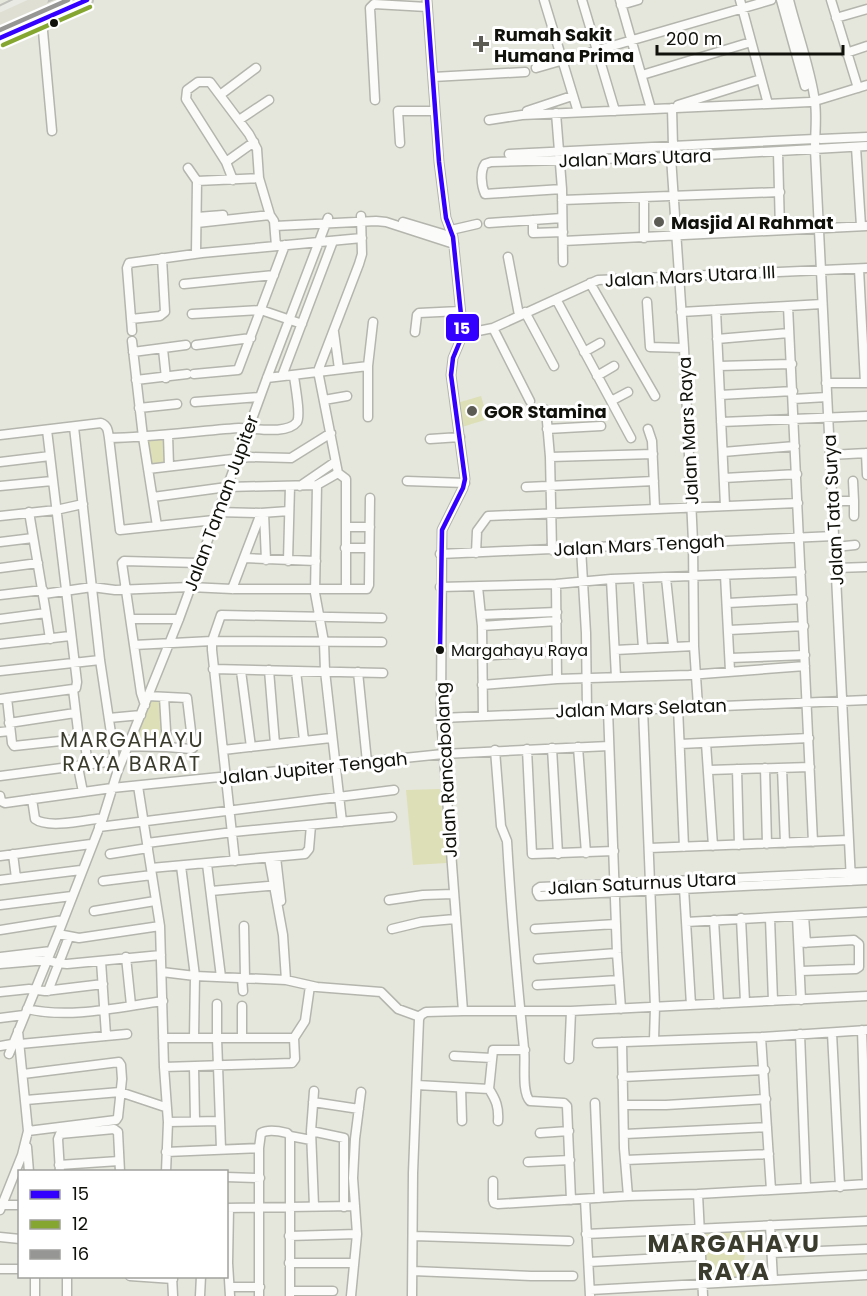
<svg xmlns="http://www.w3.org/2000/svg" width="867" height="1296" viewBox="0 0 867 1296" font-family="Poppins,sans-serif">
<rect width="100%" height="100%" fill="#e6e7dc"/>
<path fill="#dddfb7" d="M 481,396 L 488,419 L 462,427 L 457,403 Z
M 165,438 L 168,465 L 150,468 L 145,440 Z
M 150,699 L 161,699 L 164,743 L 141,744 L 136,735 Z
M 440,789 L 447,863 L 413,865 L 406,790 Z
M 751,1228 L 741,1273 L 757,1276 L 757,1279 L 705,1281 L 703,1231 Z"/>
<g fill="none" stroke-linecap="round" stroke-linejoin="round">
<path stroke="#aaac68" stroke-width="7" d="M 577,156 L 760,148"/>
<defs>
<path id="minor" d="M 544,0 L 578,112
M 582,0 L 615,111
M 620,0 L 651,109
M 740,0 L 768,104
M 781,0 L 805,86
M 789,0 C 797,32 811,70 815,102 C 817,118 815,133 815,149 L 851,881
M 831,0 L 858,88
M 621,5 L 638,0
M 836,18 L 867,9
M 42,20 L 52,131
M 846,53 L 867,46
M 536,68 L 771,0
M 642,75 L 751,42
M 433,77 L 525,72
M 220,95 L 256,68
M 375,100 L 370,8 L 374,4 L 427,7
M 815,101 L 867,85
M 678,105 L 761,79
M 672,108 L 673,146
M 527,111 L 572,96
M 556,113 L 562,189 L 563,262
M 239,120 L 269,100
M 489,120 L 522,115 L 810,102
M 821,139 L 867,137
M 400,143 L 398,111 L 435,111
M 856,147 L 861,226
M 778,152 L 780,230
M 509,154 L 815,139
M 671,157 L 684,348 L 693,542 L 694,646 L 698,706
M 226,162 L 254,142
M 188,168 L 197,181 L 196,253
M 233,180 L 226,162 L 186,99 L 187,90 L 198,82 L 210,82 L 249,134 L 257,149 L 259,178 L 270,215 L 274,221 L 276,246
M 197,181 L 259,178
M 562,189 L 485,194 C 481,185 480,171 485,164 L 491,162 L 671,157 L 867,146
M 562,200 L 780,192
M 197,217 L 223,215
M 533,220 L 533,233 L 563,232
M 403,222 L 453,237
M 197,223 L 270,215
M 489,223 L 562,218
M 275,226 L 376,221 L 386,222 L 454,244
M 451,230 L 477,224
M 644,238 L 644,198
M 563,241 L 867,226
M 508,257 L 519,315
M 859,269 L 865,383
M 590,283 L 655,396
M 184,284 L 274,275
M 556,299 L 631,438
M 647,302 L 650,347 L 684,348
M 788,306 L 813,842
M 716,310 L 725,506
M 525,312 L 554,366
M 681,312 L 822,304
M 192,314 L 261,310 L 302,324
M 131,319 L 160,316 L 165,312 L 162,258
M 493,328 L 530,401
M 132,331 L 127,268 L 129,263 L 202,253 L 362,238
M 334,332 L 339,369
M 415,332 L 417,315 L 419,313 L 460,311
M 463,334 L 493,328 L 598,280 L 867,268
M 717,339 L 789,333
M 132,341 L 143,437 L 157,526
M 196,345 L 251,338
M 163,349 L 166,378
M 133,352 L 186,345
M 584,352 L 600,343
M 719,366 L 792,364
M 194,374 L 238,370 L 285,245
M 282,376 L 333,241
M 597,376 L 614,366
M 267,378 L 368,366
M 136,380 L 187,374
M 826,383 L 867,383
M 720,395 L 793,391
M 793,399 L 827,397
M 324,400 L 347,396
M 611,401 L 628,392
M 195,402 L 260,397
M 139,408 L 177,404
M 546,410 L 550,457 L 552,550
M 368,417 L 368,366 L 373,322
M 721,422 L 867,416
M 74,427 L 100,660 L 117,773
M 547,429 L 601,426
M 648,429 L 652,441 L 655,508
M 47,430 L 77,682 L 76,688 L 73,689 L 79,739
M 0,435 L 101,423 C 108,426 108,431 109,438 L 120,530 L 214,520
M 168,435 L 169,466
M 109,438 C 153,437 196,431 239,428 C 254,428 287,435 297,422 C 301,415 295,385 294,376
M 430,439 L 460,437
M 723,452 L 795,446
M 866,453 L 867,475
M 830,455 L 867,453
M 550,457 L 653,454
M 0,462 L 50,456
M 148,469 L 250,457 L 291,458 L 331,433
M 338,473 L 318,371 L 359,264 L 362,254 L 361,216
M 338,473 L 346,479 L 346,589
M 724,478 L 797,474
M 407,481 L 465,483
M 853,481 L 854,501
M 317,485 L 315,593 L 324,642 L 325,671 L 342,822
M 0,486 L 52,481
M 300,486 L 335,462
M 526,487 L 654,481
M 153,497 L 227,487 L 317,485 L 338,473
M 832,501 L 854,501 L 854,516
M 217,512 L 261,513 L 289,511
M 264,513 L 266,560
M 0,516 L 56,510 L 83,504
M 346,527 L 370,527
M 0,542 L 33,538
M 835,547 L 855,545
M 345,548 L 369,548
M 581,548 L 586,633 L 587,710
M 476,553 L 477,531 L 488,516 L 798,503
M 440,554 L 834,536
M 244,558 L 316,561
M 288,561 L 290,486
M 0,568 L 38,563
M 836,568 L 867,567
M 725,575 L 730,671
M 638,578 L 643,648
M 666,578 L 673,645
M 611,579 L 616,677
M 556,584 L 557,679
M 440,587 L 556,584 L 611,579 L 801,572
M 478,587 L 482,626 L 483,715
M 232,589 L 261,513
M 44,594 L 92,587 L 115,590 L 190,587 L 232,589 L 367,589 L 369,585 L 370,498
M 0,595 L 43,590
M 728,603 L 803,599
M 46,613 L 50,639
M 481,615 L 557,612
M 0,619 L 46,613 L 29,512
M 131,619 L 179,619
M 482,626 L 557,621
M 729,630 L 804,626
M 0,644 L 70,636
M 134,645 L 212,641 L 382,642
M 615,650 L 694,646
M 481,656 L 556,651
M 730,658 L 805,655
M 213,669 L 383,673
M 269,670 L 275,744
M 0,671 L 100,660
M 241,671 L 251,747
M 296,671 L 304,740
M 358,672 L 367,762
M 482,685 L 557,679 L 689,675 L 805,666
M 148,696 L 187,698 L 193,748 L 191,749 L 167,747
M 7,698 L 73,689
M 0,699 L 7,698 L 12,743 L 14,746 L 79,739 L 85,744 L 88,765
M 145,705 L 141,693 L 122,563 L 124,561 L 199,563
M 678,707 L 684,847
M 643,709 L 655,1007 L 654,1040
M 608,710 L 617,953 L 621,1009
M 109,718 L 141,715
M 441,718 L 867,700
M 9,723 L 75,713
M 0,732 L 10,731
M 706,743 L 713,846
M 680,744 L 809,738
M 113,746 L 167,747 L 164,697
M 578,747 L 586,853
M 552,748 L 558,854
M 527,749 L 532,854 L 614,851
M 223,750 L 331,738
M 495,750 L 501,826 L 507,841 C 511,910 517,979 524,1048 C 526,1061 521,1092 530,1101 L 564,1103 L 567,1106 L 571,1200
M 78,767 L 83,792
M 765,768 L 767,844
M 782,768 L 785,843
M 737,769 L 739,845
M 709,770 L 810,767
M 0,776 L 115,761
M 138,786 L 160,926 L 164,1067 L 168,1122 L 166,1172
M 0,796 L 1,801 L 5,803 L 112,788 L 443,754 L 609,746
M 32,799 L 35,819 C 48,829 86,820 103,818
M 99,827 L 394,790
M 147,843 L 233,832 L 392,817
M 649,848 L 849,840
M 13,854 L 16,878
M 110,854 L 148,848
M 0,856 L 91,844
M 276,857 L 281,901
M 269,858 L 283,935 L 286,980
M 235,861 L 212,650 L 212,641 L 221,615 L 382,618
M 207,864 L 221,977
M 181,866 L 195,976 L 194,1038
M 151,868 L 305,854 L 309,849 L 311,825
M 867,872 L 540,887 L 537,889 L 537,892 L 539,896 L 867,880
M 0,880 L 81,870
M 103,881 L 152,875
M 684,888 L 691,1005
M 211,891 L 279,885
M 389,900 L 423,895 L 453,894
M 0,905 L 72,896
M 94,911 L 155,901
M 797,916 L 801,1000
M 804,916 L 806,943
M 741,918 L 745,1002
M 770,918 L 773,1001
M 714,920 L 719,1004
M 686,922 L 867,912
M 244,926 L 245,978
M 392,929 L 421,922 L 455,919
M 535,929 L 616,924
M 0,930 L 63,920
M 58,934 L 79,938 L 160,926
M 799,943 L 854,940 L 859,944 L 859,967 L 856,969 L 801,971
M 0,957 L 51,951
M 126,957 L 131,1005
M 538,959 L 617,953
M 101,961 L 106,1035
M 0,964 L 47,960 L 57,963 L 67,964 L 161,955
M 162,972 L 195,976 L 286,980 L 317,987 L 381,992 L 398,1009 L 420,1017
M 242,978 L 243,991
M 537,985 L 619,980
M 48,991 L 69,937
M 0,992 L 29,989 L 45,991 L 103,984
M 217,1004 L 217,1038 L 294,1038
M 242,1006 L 242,1038
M 27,1009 C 71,1019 119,1007 163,1001
M 463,1011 L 571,1011 L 867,996
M 0,1018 L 24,1015
M 862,1030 L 867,1183
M 832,1033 L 840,1187
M 761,1037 L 771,1190
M 163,1038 L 217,1038 L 221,1149
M 622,1042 L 624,1148 L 628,1196
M 597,1043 L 761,1037 L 867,1030
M 20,1044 L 127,1034
M 0,1046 L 12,1044
M 9,1054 L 58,934 L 103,818 L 117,773 L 179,619 L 267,378 L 328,218
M 454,1056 L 492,1058
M 569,1059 L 571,1011
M 164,1067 L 292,1063 L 295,1059 L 294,1038 L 305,1021 L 310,986
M 194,1067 L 195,1120
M 23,1074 L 119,1062 L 121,1065 L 122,1079 L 118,1117 L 116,1120 L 28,1131
M 622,1077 L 765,1070
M 417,1085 L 489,1089 L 493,1050 L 525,1050
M 461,1088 L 462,1121
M 489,1089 C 496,1100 499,1107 498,1121
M 26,1100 L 120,1092 L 165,1107
M 313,1102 L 359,1109
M 595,1103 L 599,1198
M 624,1105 L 666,1105 L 766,1099
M 168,1122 L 220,1121
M 311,1131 L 344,1138 L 344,1207
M 540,1133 L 569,1131
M 625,1134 L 767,1127
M 27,1147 L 29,1172
M 166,1152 L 259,1148
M 625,1160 L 769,1154
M 528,1162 L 570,1160
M 59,1165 L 119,1161
M 60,1172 L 58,1139 L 60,1134 L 114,1129 L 118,1132 L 120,1172
M 226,1177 L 260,1178
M 493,1181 L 493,1200 L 494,1203 L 498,1204 L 628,1196 L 698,1194
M 806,1188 L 867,1184
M 585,1199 L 590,1296
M 0,1205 L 20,1205
M 314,1206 L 311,1131 L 314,1091
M 226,1208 L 354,1206
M 229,1208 L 228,1263 L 230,1296
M 0,1210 L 22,1155 L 28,1131 L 18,1031
M 770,1225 L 773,1280
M 586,1234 L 867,1221
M 289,1236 L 357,1234
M 414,1236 L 569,1241
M 0,1237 L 20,1239
M 772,1253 L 867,1249
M 589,1262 L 701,1256
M 289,1263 L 353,1263
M 0,1269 L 20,1269
M 413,1271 L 531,1276 L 573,1276
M 35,1276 L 35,1296
M 67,1276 L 67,1296
M 130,1276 L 173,1279
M 172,1276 L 173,1296
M 230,1287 L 260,1287
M 590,1290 L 867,1275
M 290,1291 L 333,1291
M 200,1296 L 201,1276
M 259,1296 L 259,1148 L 261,1133 C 268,1129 279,1131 287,1133 L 290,1136 L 311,1140
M 290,1296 L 290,1136
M 351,1296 L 357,1234 L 353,1178 L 355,1139 L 361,1092
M 412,1296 L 413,1173 L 419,1019 L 421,1015 L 426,1012 L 463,1011 L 441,718 L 442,530 L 463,488 L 465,479 L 451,375 L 453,358 L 463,334 L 453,237 L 446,218 L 439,162 L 427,0
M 703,1296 L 698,1194 L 806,1188 L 800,1034"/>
<path id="major" d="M 0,12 L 25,0
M 0,38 L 87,0"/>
<path id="highway" d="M 0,19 L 42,0
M 0,30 L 69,0"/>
</defs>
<use href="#minor" stroke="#b4b5ad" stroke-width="11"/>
<use href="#major" stroke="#c2c2bd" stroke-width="14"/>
<use href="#highway" stroke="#c2c2bd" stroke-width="15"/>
<use href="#minor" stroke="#fbfbfa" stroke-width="8"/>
<use href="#major" stroke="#e9eae3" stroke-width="10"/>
<use href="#highway" stroke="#dfdfd4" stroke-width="12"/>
<defs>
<path id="bus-1" d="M 427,0 L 439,162 L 446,218 L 453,237 L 463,334 L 453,358 L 451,375 L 465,479 L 463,488 L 442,530 L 440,650
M 0,38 L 87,0"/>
<path id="bus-2" d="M 3,45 L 90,7"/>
<path id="bus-3" d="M 0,30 L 68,0"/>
</defs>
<use href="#bus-1" stroke="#fff" stroke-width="9"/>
<use href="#bus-2" stroke="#fff" stroke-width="9"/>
<use href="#bus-3" stroke="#fff" stroke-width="9"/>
<use href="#bus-1" stroke="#30f" stroke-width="4.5"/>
<use href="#bus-2" stroke="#85a731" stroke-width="4.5"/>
<use href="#bus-3" stroke="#969694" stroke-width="4.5"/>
</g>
<g fill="#11110b" stroke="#fff" stroke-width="2">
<circle cx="54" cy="23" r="5"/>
<circle cx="440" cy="650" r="5"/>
</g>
<g fill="#5c5c54" stroke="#fff" stroke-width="2">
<path d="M478 35h6v6h6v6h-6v6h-6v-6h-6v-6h6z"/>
<circle cx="659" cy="222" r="6"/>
<circle cx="472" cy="411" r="6"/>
</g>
<g text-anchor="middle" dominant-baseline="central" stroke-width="6" stroke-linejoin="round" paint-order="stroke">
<g font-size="16" fill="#11110b" stroke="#fff" text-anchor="start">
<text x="451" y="650">Margahayu Raya</text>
</g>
<g font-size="18" font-weight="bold" fill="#11110b" stroke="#fff" text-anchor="start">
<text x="494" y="34">Rumah Sakit<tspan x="494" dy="21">Humana Prima</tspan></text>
<text x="671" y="222">Masjid Al Rahmat</text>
<text x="484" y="411">GOR Stamina</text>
</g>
<g font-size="18" fill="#11110b" stroke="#fff">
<text transform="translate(635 158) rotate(-2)">Jalan Mars Utara</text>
<text transform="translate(690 276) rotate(-3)">Jalan Mars Utara III</text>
<text transform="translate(688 431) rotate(-93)">Jalan Mars Raya</text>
<text transform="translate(221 503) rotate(-70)">Jalan Taman Jupiter</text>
<text transform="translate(833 510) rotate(-93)">Jalan Tata Surya</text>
<text transform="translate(639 545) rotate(-3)">Jalan Mars Tengah</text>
<text transform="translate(641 708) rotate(-2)">Jalan Mars Selatan</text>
<text transform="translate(313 768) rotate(-6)">Jalan Jupiter Tengah</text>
<text transform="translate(446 770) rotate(-93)">Jalan Rancabolang</text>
<text transform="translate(642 883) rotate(-3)">Jalan Saturnus Utara</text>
</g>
<g font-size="21" letter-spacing="1.5" fill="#3b3c2d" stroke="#fff">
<text x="132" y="739">MARGAHAYU<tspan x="132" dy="24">RAYA BARAT</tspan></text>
</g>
<g font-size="24" font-weight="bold" letter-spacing="1.5" fill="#3b3c2d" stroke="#fff">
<text x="734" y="1243">MARGAHAYU<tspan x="734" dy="28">RAYA</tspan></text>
</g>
</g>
<rect stroke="#fff" stroke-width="2" x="445" y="313" width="35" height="29" rx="6" fill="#30f"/>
<g font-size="16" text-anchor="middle" font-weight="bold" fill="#fff">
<text x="462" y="334">15</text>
</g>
<rect x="18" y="1170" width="210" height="108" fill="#ffffff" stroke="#a0a09d" stroke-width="1.5"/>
<rect x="30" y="1190" width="30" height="9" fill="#3300ff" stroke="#a0a09d" stroke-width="1.5"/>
<text x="72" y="1200" font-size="18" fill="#11110b">15</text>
<rect x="30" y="1220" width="30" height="9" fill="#85a731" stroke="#a0a09d" stroke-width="1.5"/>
<text x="72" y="1230" font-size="18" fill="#11110b">12</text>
<rect x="30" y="1250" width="30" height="9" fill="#969694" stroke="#a0a09d" stroke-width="1.5"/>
<text x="72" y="1260" font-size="18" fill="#11110b">16</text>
<path d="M657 45v9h186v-9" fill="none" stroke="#11110b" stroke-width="3"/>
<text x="666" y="45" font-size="18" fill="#11110b" stroke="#ffffff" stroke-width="4.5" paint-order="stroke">200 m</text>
</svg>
